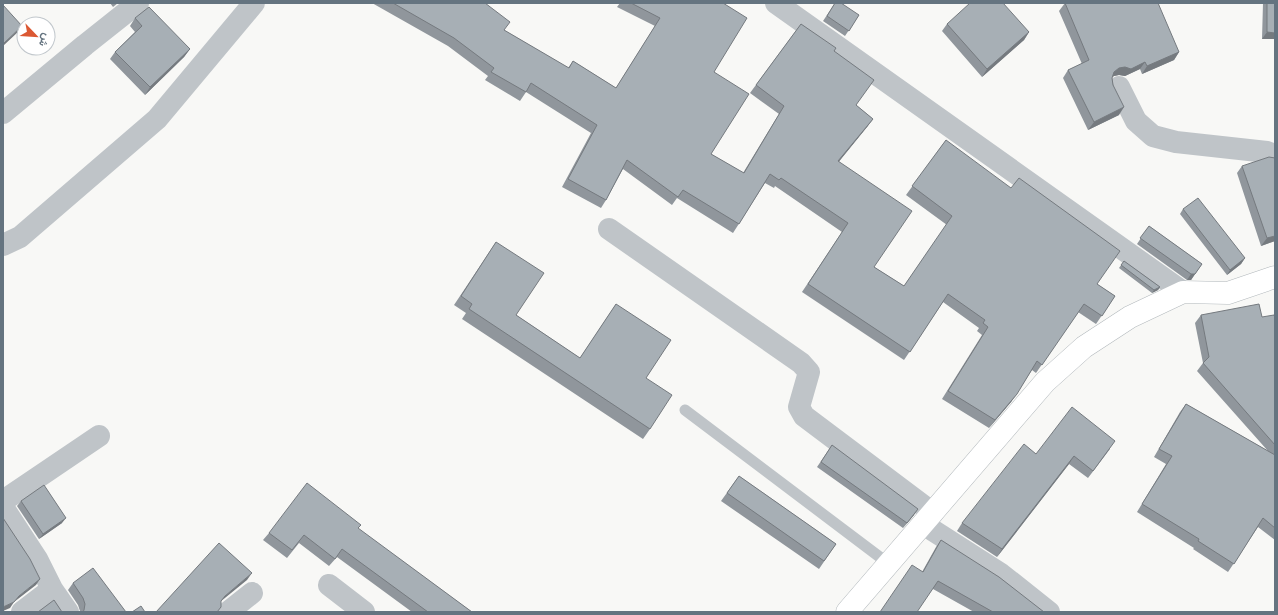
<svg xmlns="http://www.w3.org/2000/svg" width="1278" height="615" viewBox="0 0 1278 615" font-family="Mulish,Vazirmatn,sans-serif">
<rect width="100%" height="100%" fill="#f8f8f6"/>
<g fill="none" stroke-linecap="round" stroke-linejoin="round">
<defs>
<path id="secondary" d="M 847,612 L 1045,382 L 1084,347 L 1130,317 L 1183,292 L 1228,293 L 1275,277"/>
</defs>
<use href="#secondary" stroke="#b2b8bc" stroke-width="23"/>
<path stroke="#bfc4c8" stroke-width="11" d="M 685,410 L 889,564"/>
<path stroke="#bfc4c8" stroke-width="22" d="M 776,3 L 1183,292
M 1119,87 L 1136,121 L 1153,136 L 1176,142 L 1267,152 L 1275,155
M 3,113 L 85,45 L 138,3
M 609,229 L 801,363 L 809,372 L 799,407 L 804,416 L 933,513
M 3,245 L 20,237 L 157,119 L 254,3
M 3,501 L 99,436
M 3,507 L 37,559 L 52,589 L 68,612
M 923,524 L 1001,574 L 1049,612
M 329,585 L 364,612
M 22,612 L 52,589
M 228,612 L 252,593"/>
<use href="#secondary" stroke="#fff" stroke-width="22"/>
</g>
<path fill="#90969c" d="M 110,3 L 118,3 L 113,7 Z
M 372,3 L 485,3 L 504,30 L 568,68 L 573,61 L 616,88 L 655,26 L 617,7 L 620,3 L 723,3 L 714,72 L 711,154 L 743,173 L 779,114 L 750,93 L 801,24 L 834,51 L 856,105 L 873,119 L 867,127 L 839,161 L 874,267 L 904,286 L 947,225 L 906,195 L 946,140 L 1097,284 L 1115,296 L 1096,324 L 1078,312 L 1036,373 L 1032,370 L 1011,402 L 989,428 L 942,399 L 982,335 L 977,331 L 979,328 L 943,302 L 904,360 L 802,292 L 842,232 L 775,186 L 774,188 L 765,183 L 733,233 L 677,198 L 672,205 L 623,169 L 606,200 L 601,208 L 562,187 L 591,133 L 526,92 L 520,101 L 485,80 L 488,76 L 448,46 Z
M 835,3 L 859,15 L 845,36 L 823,21 Z
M 1065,3 L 1179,52 L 1174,60 L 1142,74 L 1140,69 L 1125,76 L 1119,75 L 1114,76 L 1112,77 L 1112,78 L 1119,115 L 1088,130 L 1063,78 L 1068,70 L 1082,64 L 1059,11 Z
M 1263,3 L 1275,3 L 1275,39 L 1262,39 Z
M 135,18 L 190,49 L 184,57 L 145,95 L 110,59 L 115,52 L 135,32 L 130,26 Z
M 947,24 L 1029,32 L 1024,40 L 982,77 L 942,31 Z
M 1242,166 L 1275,241 L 1261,246 L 1237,173 Z
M 1183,209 L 1245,258 L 1241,264 L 1227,275 L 1180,214 Z
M 1149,226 L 1202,264 L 1191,280 L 1187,280 L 1137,244 Z
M 496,242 L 516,315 L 580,358 L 616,304 L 646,378 L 650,429 L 643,439 L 462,319 L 466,313 L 454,305 Z
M 1124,261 L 1160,287 L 1158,290 L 1152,293 L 1119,268 Z
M 1201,315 L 1275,318 L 1275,540 L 1258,527 L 1228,572 L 1193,549 L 1194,548 L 1137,512 L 1166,464 L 1154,457 L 1180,412 L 1186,404 L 1268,451 L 1197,371 L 1203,363 L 1195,323 Z
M 832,445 L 914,515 L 903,528 L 817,467 Z
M 1110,449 L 1088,478 L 1069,464 L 997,557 L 957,531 L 962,523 L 1036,454 Z
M 739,476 L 836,544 L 819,569 L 721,501 Z
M 21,501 L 62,523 L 39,539 L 17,506 Z
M 358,529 L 472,612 L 412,612 L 337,557 L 329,566 L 299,543 L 287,558 L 263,540 L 269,533 Z
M 941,540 L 1044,612 L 974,612 L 933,589 L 922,572 L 936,547 Z
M 73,583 L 126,612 L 80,612 L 80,611 L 78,605 L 68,590 Z"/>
<path fill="#757a7f" d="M 22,26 L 19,31 L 3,46 L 3,44 Z
M 1029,32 L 1024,40 L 982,77 L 987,69 Z
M 1267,32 L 1275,33 L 1275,39 L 1262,39 Z
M 190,49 L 184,57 L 145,95 L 150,87 Z
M 1179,52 L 1174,60 L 1142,74 L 1147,66 Z
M 1145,62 L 1140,69 L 1125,76 L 1119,75 L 1114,76 L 1109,80 L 1114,72 L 1119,68 Z
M 1124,107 L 1119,115 L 1088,130 L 1094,122 Z
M 873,119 L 867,127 L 833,169 L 838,161 Z
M 1275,236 L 1275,241 L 1261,246 L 1267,238 Z
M 1245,258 L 1241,264 L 1227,275 L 1230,270 Z
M 1191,274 L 1195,274 L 1191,280 L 1187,280 Z
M 1160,287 L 1158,290 L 1152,293 L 1154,290 Z
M 1017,394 L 1011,402 L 989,428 L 995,420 Z
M 1074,456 L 1069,464 L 997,557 L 1002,549 Z
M 918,509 L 914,515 L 903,528 L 907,523 Z
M 66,518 L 62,523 L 39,539 L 43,534 Z
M 252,573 L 247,580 L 220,602 L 225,596 Z
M 40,579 L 36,585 L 14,602 L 19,596 Z
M 14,602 L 10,608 L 3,611 L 3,607 Z"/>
<path fill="#a7afb5" stroke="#757a7f" d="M 393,3 L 485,3 L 510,22 L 504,30 L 569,68 L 573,61 L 616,88 L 660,18 L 631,3 L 723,3 L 747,18 L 714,72 L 749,94 L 711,154 L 744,173 L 784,106 L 756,85 L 801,24 L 836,48 L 834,51 L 874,80 L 856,105 L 873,119 L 838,161 L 912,211 L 874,267 L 904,286 L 952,216 L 912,186 L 946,140 L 1011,188 L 1019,178 L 1120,251 L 1097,284 L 1115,296 L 1102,316 L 1084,304 L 1042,365 L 1037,361 L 1017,394 L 995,420 L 948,391 L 988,327 L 983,323 L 985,320 L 948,294 L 910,352 L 808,284 L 848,223 L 781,178 L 779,180 L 770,174 L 739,224 L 683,190 L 678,197 L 627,160 L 606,200 L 568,179 L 597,125 L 531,83 L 526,92 L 491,72 L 494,68 L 454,38 Z
M 835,3 L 841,3 L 859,15 L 849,31 L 827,16 Z
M 970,3 L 1003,3 L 1029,32 L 987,69 L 947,24 Z
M 1065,3 L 1158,3 L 1179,52 L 1147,66 L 1145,62 L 1131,69 L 1125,67 L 1119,68 L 1114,72 L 1112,78 L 1113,85 L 1124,107 L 1094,122 L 1068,70 L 1089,60 Z
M 1267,3 L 1275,3 L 1275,33 L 1267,32 Z
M 3,5 L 22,26 L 3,44 Z
M 149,7 L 190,49 L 150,87 L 115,52 L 142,26 L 135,18 Z
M 1269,157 L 1275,158 L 1275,236 L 1267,238 L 1242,166 Z
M 1198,198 L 1245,258 L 1230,270 L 1183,209 Z
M 1149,226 L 1202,264 L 1195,274 L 1191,274 L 1140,238 Z
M 496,242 L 544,273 L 516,315 L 580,358 L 616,304 L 671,340 L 646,378 L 672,395 L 650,429 L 469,309 L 472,304 L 461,296 Z
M 1124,261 L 1160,287 L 1154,290 L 1121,265 Z
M 1259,304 L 1262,317 L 1274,315 L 1275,318 L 1275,445 L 1203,363 L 1209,357 L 1201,315 Z
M 1186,404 L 1275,455 L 1275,528 L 1263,518 L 1234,564 L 1198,541 L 1199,539 L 1142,504 L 1172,456 L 1159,449 Z
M 1072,407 L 1115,441 L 1093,471 L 1074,456 L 1002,549 L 962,523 L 1024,444 L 1036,454 Z
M 832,445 L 918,509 L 907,523 L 821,462 Z
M 739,476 L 836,544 L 824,561 L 727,493 Z
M 307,483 L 361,525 L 358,528 L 472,612 L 428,612 L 342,549 L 335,559 L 304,535 L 292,550 L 269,533 Z
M 44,485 L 66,518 L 43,534 L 21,501 Z
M 3,518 L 30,559 L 40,579 L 19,596 L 14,602 L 3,607 Z
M 941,540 L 999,577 L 1044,612 L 993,612 L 938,581 L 917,612 L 880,612 L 912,565 L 923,572 Z
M 219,543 L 252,573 L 225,596 L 221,601 L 221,607 L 217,612 L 156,612 Z
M 93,568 L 126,612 L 83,612 L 84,610 L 85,604 L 83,598 L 73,583 Z
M 54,600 L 62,612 L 38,612 Z
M 141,606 L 145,612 L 132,612 Z"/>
<rect width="1278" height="615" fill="none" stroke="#657480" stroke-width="8"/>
<g transform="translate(36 36) rotate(115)"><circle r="19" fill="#ffffff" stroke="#c1c7cc"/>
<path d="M0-3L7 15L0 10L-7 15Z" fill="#db5833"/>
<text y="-6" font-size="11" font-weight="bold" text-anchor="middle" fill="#657480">ش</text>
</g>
</svg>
